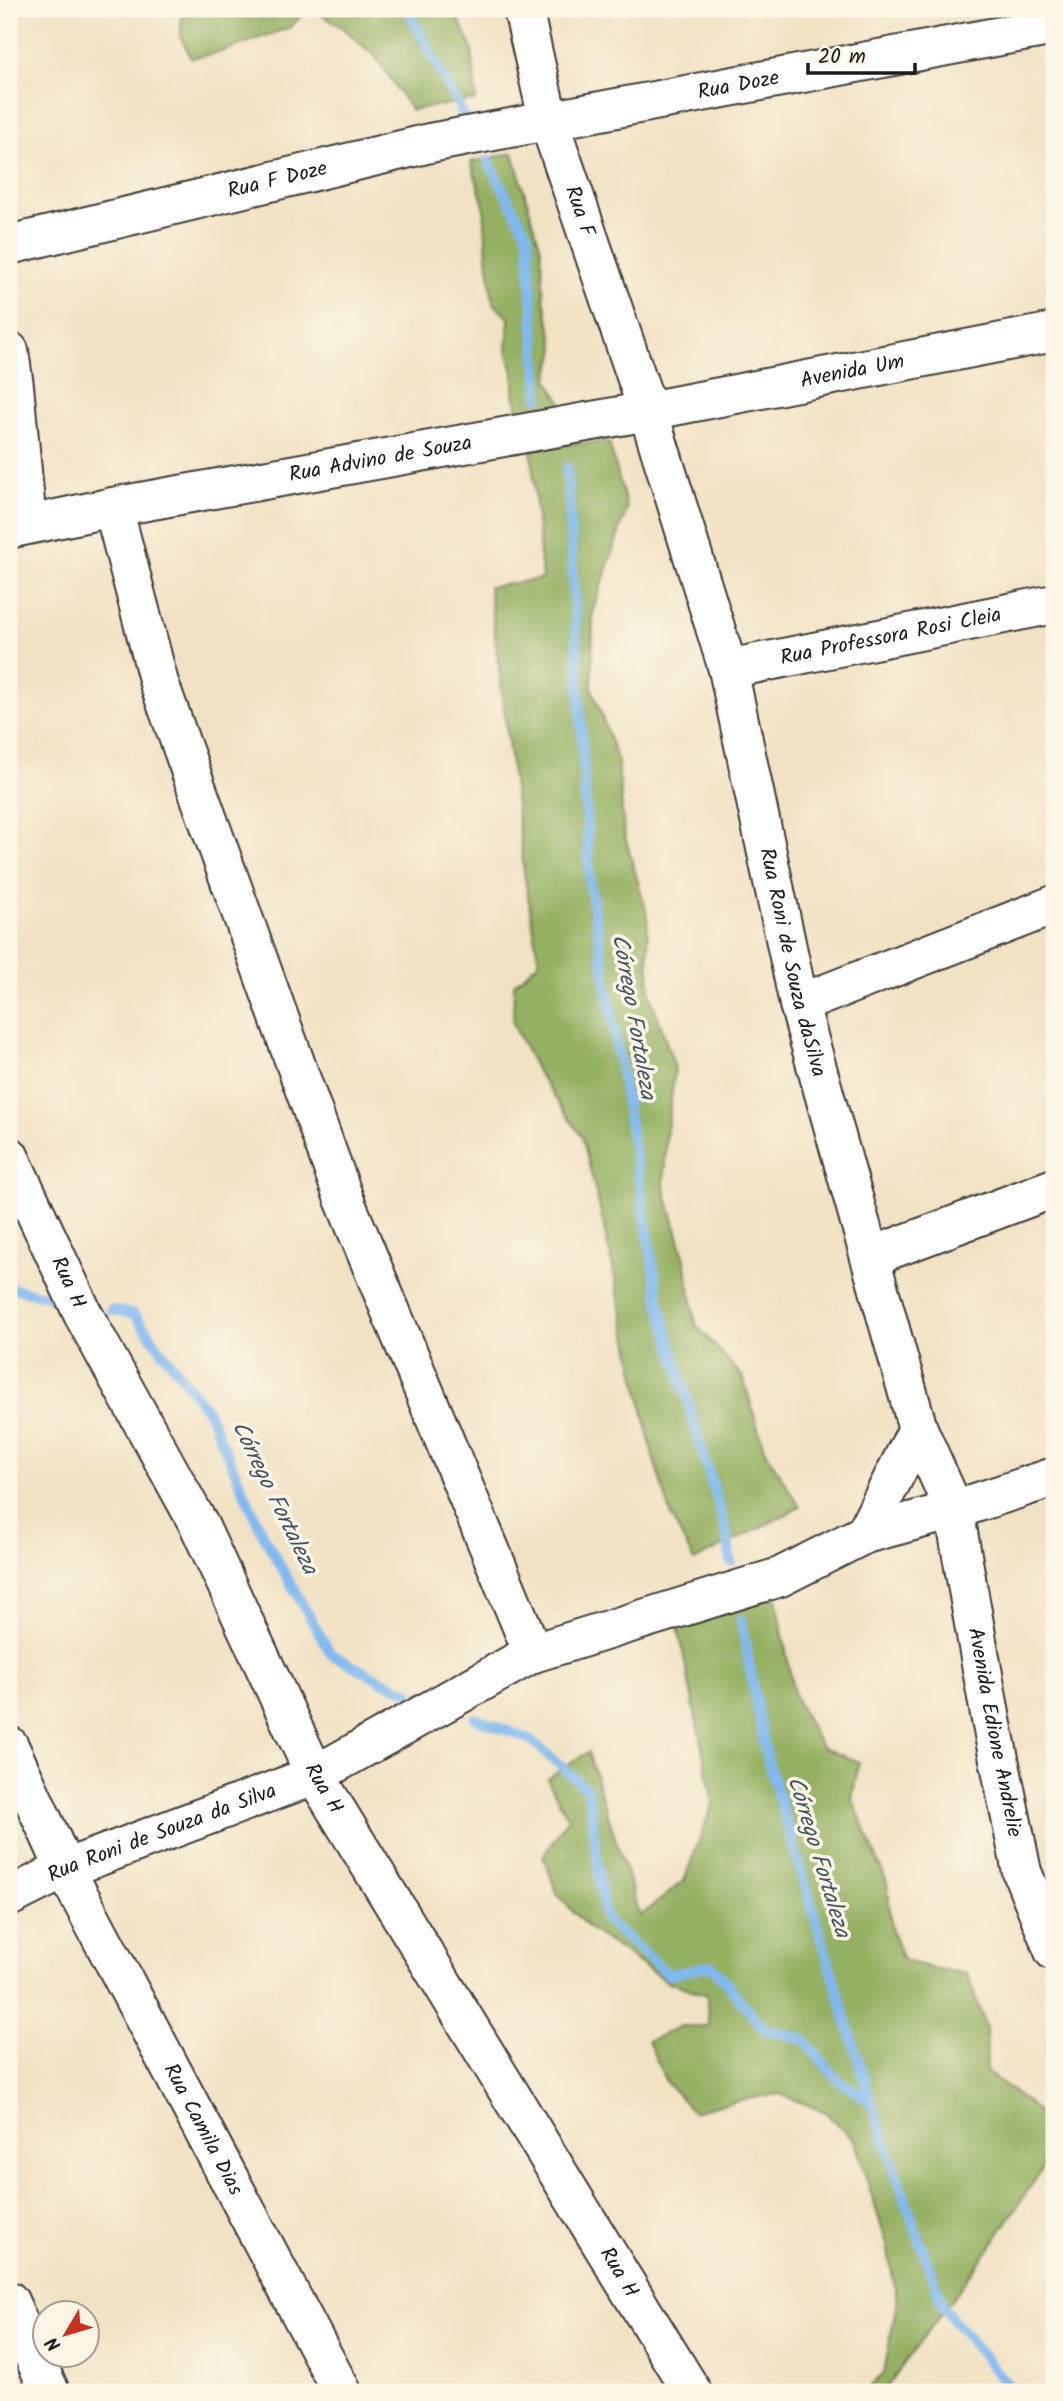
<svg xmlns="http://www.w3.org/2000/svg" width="1063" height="2401" viewBox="0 0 1063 2401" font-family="Kalam,sans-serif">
<rect width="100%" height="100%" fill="#fcf5e5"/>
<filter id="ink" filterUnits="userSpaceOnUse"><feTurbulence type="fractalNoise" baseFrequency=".0143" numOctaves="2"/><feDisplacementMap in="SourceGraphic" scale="14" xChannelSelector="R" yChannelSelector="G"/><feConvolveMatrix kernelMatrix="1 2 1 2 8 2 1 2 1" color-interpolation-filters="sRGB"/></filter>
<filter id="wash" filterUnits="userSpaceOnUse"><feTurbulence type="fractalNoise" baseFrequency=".00686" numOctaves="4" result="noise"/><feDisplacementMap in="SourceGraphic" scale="28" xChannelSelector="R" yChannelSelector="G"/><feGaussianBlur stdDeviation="1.57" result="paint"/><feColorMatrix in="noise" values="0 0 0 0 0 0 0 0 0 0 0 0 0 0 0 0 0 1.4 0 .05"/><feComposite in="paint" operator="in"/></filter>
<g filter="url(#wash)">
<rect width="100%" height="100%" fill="#f1e2c3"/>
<path fill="#94b062" stroke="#58663f" stroke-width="2" d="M 182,9 L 308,9 L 291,27 L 221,52 L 191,58 L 181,37 Z
M 312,9 L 454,9 L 472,49 L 476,100 L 411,110 L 375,56 L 341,27 Z
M 513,153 L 541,249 L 544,299 L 555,348 L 548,380 L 567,412 L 521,420 L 514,394 L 514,377 L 507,350 L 509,318 L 493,303 L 487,256 L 484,206 L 471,162 Z
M 609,442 L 627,508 L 593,611 L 592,688 L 618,762 L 624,833 L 647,914 L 650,994 L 675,1068 L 666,1138 L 664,1187 L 685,1260 L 696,1325 L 743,1377 L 764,1449 L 800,1507 L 694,1561 L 672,1517 L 653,1457 L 601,1213 L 582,1137 L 538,1073 L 513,1024 L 514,984 L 539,962 L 525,879 L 489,587 L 542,579 L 531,446 Z
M 776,1597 L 794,1695 L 821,1747 L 859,1762 L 852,1798 L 887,1883 L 892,1931 L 903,1960 L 931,1968 L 967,1974 L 986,2027 L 987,2073 C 1014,2091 1054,2115 1054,2151 L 989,2249 L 883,2392 L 865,2392 L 884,2373 L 897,2301 L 887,2245 L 855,2141 L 825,2112 L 780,2094 L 740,2100 L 693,2112 L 666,2082 L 648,2041 L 681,2026 L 708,2026 L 707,1995 L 666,1981 L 587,1927 L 558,1895 L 543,1856 L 568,1818 L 547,1779 L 588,1752 L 640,1916 L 684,1881 L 713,1803 L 677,1622 Z"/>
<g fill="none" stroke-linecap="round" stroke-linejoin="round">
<path stroke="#80b9f0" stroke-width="10" d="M 407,9 L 464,116
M 488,161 L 528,236 L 539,398
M 567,467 L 590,885 L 660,1306 L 727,1535 L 731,1562
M 9,1287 L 55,1299
M 111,1310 L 134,1314 L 209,1413 L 264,1537 L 331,1654 L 382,1681 L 409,1692
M 741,1620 L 766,1755 L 871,2102 L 943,2307 L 1013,2392
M 475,1718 L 531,1740 L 588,1790 L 605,1919 L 669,1975 L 711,1965 L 764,2029 L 803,2039 L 839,2081 L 871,2102"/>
</g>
</g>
<g filter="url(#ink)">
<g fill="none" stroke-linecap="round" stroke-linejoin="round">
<defs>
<g id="street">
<path id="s1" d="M 523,9 L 548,119 L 648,411 L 728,669 L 799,1004 L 918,1429 L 954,1510 L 991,1720 L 1022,1872 L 1054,1951"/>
<path id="s2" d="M 9,245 L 430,143 L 1054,26"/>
<path d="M 9,351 L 14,386 L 27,524"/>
<path d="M 113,507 L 159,683 L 344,1199 L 533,1653"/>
<path id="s3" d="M 9,529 L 113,507 L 648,411 L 1054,332"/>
<path id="s4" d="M 728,669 L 1054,604"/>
<path d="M 799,1004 L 1054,905"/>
<path id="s5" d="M 9,1156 L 83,1314 L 199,1525 L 315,1775 L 692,2392"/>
<path d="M 870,1257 L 1054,1188"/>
<path d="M 865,1534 L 954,1510 L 1054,1477"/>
<path id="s6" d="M 9,1746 L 65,1869 L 342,2392"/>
<path id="s7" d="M 9,1897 L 65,1869 L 315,1775 L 533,1653 L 780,1577 L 865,1534 L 918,1429"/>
<path d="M 9,2301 L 50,2392"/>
</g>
</defs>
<use href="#street" stroke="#3c3a35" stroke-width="42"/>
<use href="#street" stroke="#fff" stroke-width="38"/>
</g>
</g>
<g text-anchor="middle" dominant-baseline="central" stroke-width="7" stroke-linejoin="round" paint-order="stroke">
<g font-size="21" fill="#1c1c1c" stroke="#fcf5e5">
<text stroke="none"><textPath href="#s2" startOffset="747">Rua Doze</textPath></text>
<text stroke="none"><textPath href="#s2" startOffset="276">Rua F Doze</textPath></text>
<text stroke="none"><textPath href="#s1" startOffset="210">Rua F</textPath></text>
<text stroke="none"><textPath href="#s3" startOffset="858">Avenida Um</textPath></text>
<text stroke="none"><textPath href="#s3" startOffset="378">Rua Advino de Souza</textPath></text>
<text stroke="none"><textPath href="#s4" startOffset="166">Rua Professora Rosi Cleia</textPath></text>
<text stroke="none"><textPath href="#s1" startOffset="992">Rua Roni de Souza daSilva</textPath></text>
<text stroke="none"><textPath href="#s5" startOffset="140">Rua H</textPath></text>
<text stroke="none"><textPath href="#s1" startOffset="1790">Avenida Edione Andrelie</textPath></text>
<text stroke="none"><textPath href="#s5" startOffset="707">Rua H</textPath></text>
<text stroke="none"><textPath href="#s7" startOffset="166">Rua Roni de Souza da Silva</textPath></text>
<text stroke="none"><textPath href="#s6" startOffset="430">Rua Camila Dias</textPath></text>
<text stroke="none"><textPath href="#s5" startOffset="1274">Rua H</textPath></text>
</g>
<g font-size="23" font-style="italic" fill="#3f5366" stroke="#fcf5e5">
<text transform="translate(633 1017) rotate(80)">Córrego Fortaleza</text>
<text transform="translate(274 1498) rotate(64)">Córrego Fortaleza</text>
<text transform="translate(818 1857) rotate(73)">Córrego Fortaleza</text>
</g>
</g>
<rect width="1063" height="2401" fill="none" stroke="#fcf5e5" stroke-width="35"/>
<g transform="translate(66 2334) rotate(232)"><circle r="33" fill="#fcf5e5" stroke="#a29e95" stroke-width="2"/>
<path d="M0-5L12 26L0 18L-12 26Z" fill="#c8321e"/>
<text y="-10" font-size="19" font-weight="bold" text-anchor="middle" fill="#1c1c1c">N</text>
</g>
<path d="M808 63v10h107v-10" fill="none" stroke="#1c1c1c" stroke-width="3.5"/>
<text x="818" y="63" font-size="21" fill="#1c1c1c" stroke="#fcf5e5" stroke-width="5" paint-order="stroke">20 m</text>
</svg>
